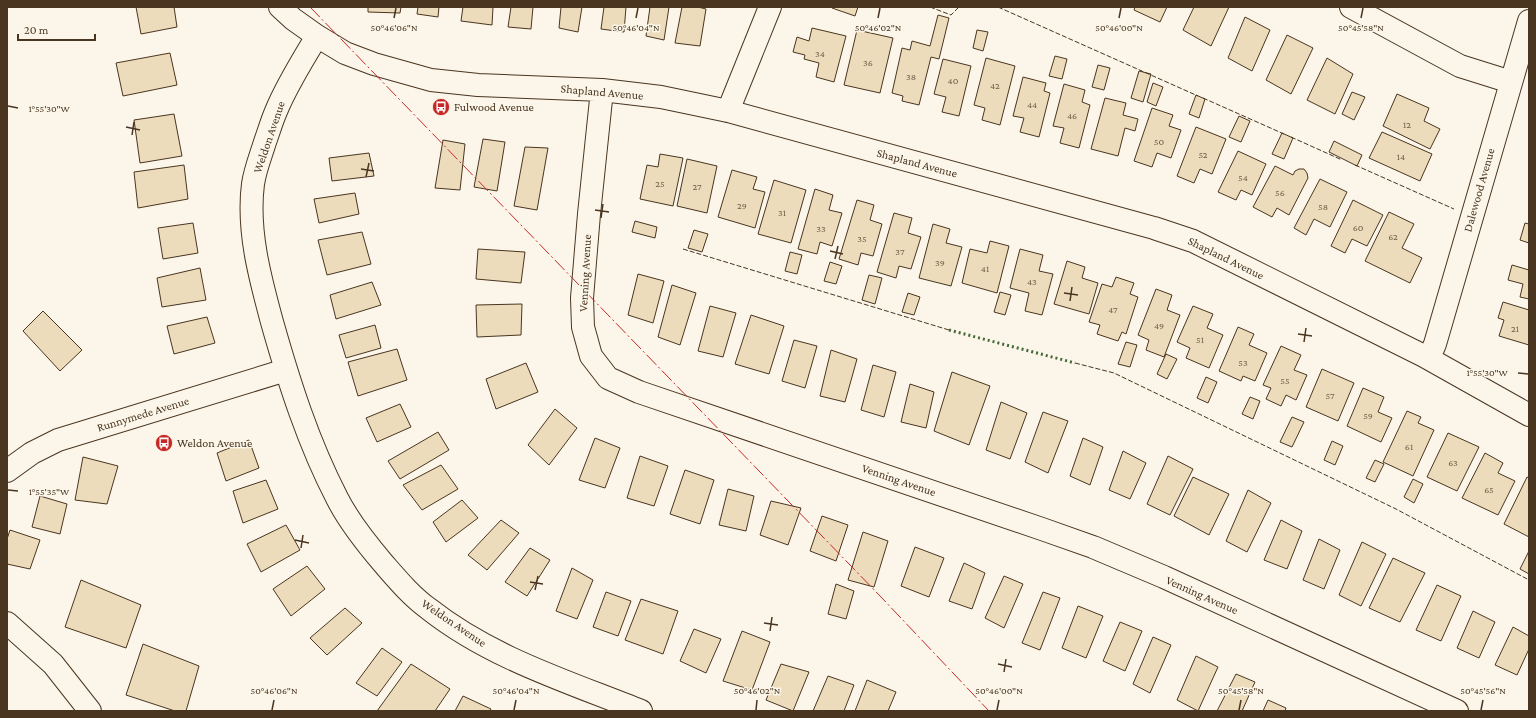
<svg xmlns="http://www.w3.org/2000/svg" width="1536" height="718" viewBox="0 0 1536 718" font-family="'Crimson Pro',serif">
<rect width="100%" height="100%" fill="#fbf6e9"/>
<path fill="#ecdcbc" stroke="#4a3520" d="M 136,7 L 174,7 L 177,27 L 141,34 Z
M 368,7 L 401,7 L 400,13 L 368,12 Z
M 418,7 L 439,7 L 438,17 L 417,14 Z
M 463,7 L 493,7 L 492,25 L 461,21 Z
M 511,7 L 533,7 L 531,29 L 508,27 Z
M 561,7 L 582,7 L 578,32 L 559,28 Z
M 604,7 L 626,7 L 624,32 L 601,29 Z
M 650,7 L 669,7 L 664,40 L 646,36 Z
M 682,7 L 698,7 L 706,9 L 700,46 L 675,43 Z
M 832,7 L 858,7 L 855,16 L 832,8 Z
M 1135,7 L 1167,7 L 1160,22 L 1134,10 Z
M 1194,7 L 1229,7 L 1211,46 L 1183,30 Z
M 938,15 L 949,18 L 939,59 L 931,57 L 919,105 L 902,101 L 903,96 L 892,93 L 902,48 L 910,50 L 912,41 L 930,46 Z
M 1245,17 L 1270,30 L 1252,71 L 1228,58 Z
M 812,28 L 846,36 L 834,82 L 816,77 L 819,63 L 804,59 L 805,55 L 793,52 L 797,37 L 809,41 Z
M 857,30 L 893,38 L 880,93 L 844,85 Z
M 977,30 L 988,32 L 983,51 L 973,48 Z
M 1287,35 L 1313,48 L 1291,94 L 1266,80 Z
M 170,53 L 177,85 L 123,96 L 116,63 Z
M 1055,56 L 1067,59 L 1062,79 L 1049,76 Z
M 986,58 L 1015,66 L 1000,125 L 982,120 L 985,108 L 974,105 Z
M 1327,58 L 1353,74 L 1335,114 L 1307,100 Z
M 943,59 L 971,66 L 959,116 L 942,112 L 946,97 L 934,94 Z
M 1098,65 L 1110,68 L 1104,90 L 1092,87 Z
M 1139,71 L 1151,74 L 1143,102 L 1131,98 Z
M 1023,77 L 1046,83 L 1044,91 L 1050,93 L 1039,137 L 1020,132 L 1024,118 L 1013,116 Z
M 1153,83 L 1163,87 L 1156,106 L 1147,102 Z
M 1064,84 L 1085,90 L 1082,102 L 1090,105 L 1079,148 L 1060,143 L 1064,128 L 1053,126 Z
M 1352,92 L 1365,97 L 1354,120 L 1342,114 Z
M 1397,94 L 1429,108 L 1424,121 L 1440,129 L 1430,149 L 1383,126 Z
M 1196,95 L 1205,99 L 1199,118 L 1189,114 Z
M 1105,98 L 1126,103 L 1123,115 L 1138,119 L 1135,131 L 1125,128 L 1118,156 L 1091,149 Z
M 1152,108 L 1173,115 L 1169,126 L 1181,130 L 1171,158 L 1157,153 L 1152,167 L 1134,161 Z
M 174,114 L 182,156 L 140,163 L 134,120 Z
M 1239,116 L 1250,121 L 1241,142 L 1229,137 Z
M 1196,127 L 1226,139 L 1212,174 L 1200,169 L 1194,183 L 1177,176 Z
M 1382,132 L 1432,154 L 1420,181 L 1369,158 Z
M 1282,133 L 1293,138 L 1284,159 L 1272,154 Z
M 483,139 L 505,142 L 497,191 L 474,187 Z
M 443,140 L 465,144 L 460,190 L 435,188 Z
M 1334,141 L 1362,155 L 1357,166 L 1329,152 Z
M 525,147 L 548,148 L 537,210 L 514,206 Z
M 1238,151 L 1266,164 L 1252,195 L 1241,190 L 1236,200 L 1218,192 Z
M 369,153 L 374,176 L 332,181 L 329,158 Z
M 660,154 L 683,158 L 673,206 L 640,199 L 647,165 L 658,167 Z
M 687,159 L 717,166 L 707,213 L 677,206 Z
M 184,165 L 188,199 L 138,208 L 134,172 Z
M 1275,166 L 1293,175 L 1295,171 L 1299,169 L 1304,169 L 1307,173 L 1308,178 L 1289,215 L 1277,208 L 1272,217 L 1253,207 Z
M 732,170 L 757,177 L 753,189 L 765,192 L 755,228 L 718,217 Z
M 1320,179 L 1347,192 L 1330,227 L 1314,219 L 1306,235 L 1294,228 Z
M 774,180 L 806,190 L 791,243 L 758,234 Z
M 815,189 L 833,195 L 829,210 L 842,213 L 832,246 L 820,242 L 817,254 L 798,249 Z
M 355,193 L 359,214 L 319,223 L 314,199 Z
M 857,200 L 874,205 L 870,220 L 882,224 L 873,256 L 861,253 L 858,265 L 839,259 Z
M 1353,200 L 1383,215 L 1367,246 L 1352,239 L 1345,253 L 1331,246 Z
M 1389,212 L 1414,224 L 1402,248 L 1422,258 L 1410,283 L 1365,261 Z
M 894,213 L 912,218 L 908,233 L 921,237 L 911,269 L 899,266 L 896,278 L 877,272 Z
M 635,221 L 657,227 L 655,238 L 632,232 Z
M 193,223 L 198,253 L 163,259 L 158,228 Z
M 1525,223 L 1529,224 L 1529,243 L 1520,240 Z
M 933,224 L 950,229 L 946,243 L 962,247 L 951,286 L 919,278 Z
M 694,230 L 708,234 L 702,252 L 688,248 Z
M 362,232 L 371,264 L 327,275 L 318,240 Z
M 990,241 L 1009,246 L 997,293 L 962,283 L 970,249 L 987,253 Z
M 478,249 L 525,252 L 521,283 L 476,279 Z
M 1020,249 L 1043,255 L 1039,271 L 1053,274 L 1042,315 L 1025,311 L 1029,293 L 1010,288 Z
M 790,252 L 802,255 L 797,274 L 785,271 Z
M 1067,261 L 1085,267 L 1082,278 L 1098,283 L 1089,314 L 1054,304 Z
M 830,262 L 842,266 L 836,284 L 824,281 Z
M 1512,265 L 1529,270 L 1529,299 L 1520,297 L 1523,284 L 1508,280 Z
M 200,268 L 206,300 L 162,307 L 157,278 Z
M 638,274 L 664,281 L 653,323 L 628,315 Z
M 869,275 L 882,278 L 875,304 L 862,300 Z
M 1116,277 L 1134,283 L 1130,294 L 1138,297 L 1126,334 L 1122,332 L 1118,341 L 1097,334 L 1100,325 L 1089,322 L 1102,284 L 1112,287 Z
M 372,282 L 381,305 L 336,319 L 330,295 Z
M 672,285 L 696,293 L 680,345 L 658,337 Z
M 1156,289 L 1172,295 L 1167,310 L 1180,315 L 1164,357 L 1146,350 L 1149,340 L 1138,335 Z
M 1000,292 L 1011,295 L 1005,315 L 994,312 Z
M 908,293 L 920,297 L 914,315 L 902,312 Z
M 1503,302 L 1529,310 L 1529,345 L 1499,336 L 1504,320 L 1498,318 Z
M 522,304 L 521,335 L 477,337 L 476,305 Z
M 710,306 L 736,313 L 723,357 L 698,351 Z
M 1193,306 L 1213,314 L 1207,328 L 1223,335 L 1209,368 L 1186,358 L 1190,348 L 1177,342 Z
M 43,311 L 82,350 L 60,371 L 23,331 Z
M 751,315 L 784,326 L 769,374 L 735,364 Z
M 207,317 L 215,343 L 174,354 L 167,326 Z
M 375,325 L 381,348 L 346,358 L 339,335 Z
M 1238,327 L 1254,334 L 1249,345 L 1267,353 L 1255,381 L 1243,376 L 1241,381 L 1219,371 Z
M 794,340 L 817,346 L 805,388 L 782,381 Z
M 1126,342 L 1137,345 L 1130,367 L 1118,364 Z
M 1281,346 L 1301,355 L 1294,370 L 1307,375 L 1296,400 L 1286,395 L 1281,406 L 1266,399 L 1271,388 L 1263,385 Z
M 397,349 L 407,380 L 358,396 L 348,362 Z
M 831,350 L 857,359 L 845,402 L 820,396 Z
M 1166,354 L 1177,359 L 1167,379 L 1157,374 Z
M 526,363 L 538,392 L 496,409 L 486,379 Z
M 873,365 L 896,372 L 884,417 L 861,410 Z
M 1322,369 L 1354,383 L 1338,421 L 1306,407 Z
M 952,372 L 990,386 L 969,445 L 934,431 Z
M 1206,377 L 1217,382 L 1208,403 L 1197,398 Z
M 910,384 L 934,392 L 926,428 L 901,422 Z
M 1363,388 L 1384,397 L 1378,412 L 1392,418 L 1381,442 L 1347,426 Z
M 1250,397 L 1260,401 L 1253,419 L 1242,414 Z
M 1001,402 L 1027,413 L 1010,459 L 986,450 Z
M 400,404 L 411,427 L 377,442 L 366,418 Z
M 555,409 L 577,428 L 549,465 L 528,445 Z
M 1407,411 L 1421,417 L 1418,423 L 1434,430 L 1413,476 L 1383,462 Z
M 1043,412 L 1068,421 L 1048,473 L 1025,462 Z
M 1292,417 L 1304,422 L 1292,447 L 1280,442 Z
M 438,432 L 449,450 L 400,479 L 388,461 Z
M 1448,433 L 1479,447 L 1457,491 L 1427,477 Z
M 595,438 L 620,448 L 605,488 L 579,480 Z
M 1083,438 L 1103,447 L 1090,485 L 1070,476 Z
M 249,440 L 259,468 L 226,481 L 217,453 Z
M 1332,441 L 1343,446 L 1335,465 L 1324,460 Z
M 1123,451 L 1146,463 L 1130,499 L 1109,490 Z
M 1485,453 L 1503,463 L 1498,473 L 1515,481 L 1498,515 L 1462,498 Z
M 640,456 L 668,466 L 654,506 L 627,498 Z
M 1168,456 L 1193,469 L 1170,515 L 1147,504 Z
M 83,457 L 118,466 L 107,504 L 75,500 Z
M 1375,460 L 1384,464 L 1375,482 L 1366,478 Z
M 441,465 L 458,489 L 422,510 L 403,485 Z
M 685,470 L 714,480 L 700,524 L 670,514 Z
M 1193,477 L 1229,494 L 1209,535 L 1174,516 Z
M 1527,477 L 1529,478 L 1529,537 L 1504,524 Z
M 1413,479 L 1423,484 L 1414,503 L 1404,497 Z
M 266,480 L 278,509 L 243,523 L 233,491 Z
M 728,489 L 754,496 L 746,531 L 719,525 Z
M 1248,490 L 1271,503 L 1247,552 L 1226,541 Z
M 40,496 L 67,504 L 60,534 L 32,527 Z
M 462,500 L 478,518 L 446,542 L 433,522 Z
M 771,501 L 801,508 L 788,545 L 760,535 Z
M 822,516 L 848,525 L 836,561 L 810,551 Z
M 501,520 L 519,533 L 487,570 L 468,555 Z
M 1281,520 L 1302,531 L 1287,569 L 1264,560 Z
M 286,525 L 300,550 L 261,572 L 247,544 Z
M 10,530 L 40,540 L 30,569 L 7,564 L 7,539 Z
M 863,532 L 888,541 L 874,587 L 848,580 Z
M 1319,539 L 1340,550 L 1324,589 L 1303,580 Z
M 1362,542 L 1386,554 L 1361,606 L 1339,595 Z
M 915,547 L 944,558 L 929,597 L 901,586 Z
M 530,548 L 550,560 L 527,596 L 505,582 Z
M 1529,551 L 1529,574 L 1520,569 Z
M 1393,558 L 1425,573 L 1400,622 L 1369,608 Z
M 964,563 L 985,573 L 972,609 L 949,601 Z
M 307,566 L 325,589 L 291,616 L 273,589 Z
M 572,568 L 593,580 L 577,619 L 556,611 Z
M 1004,576 L 1023,584 L 1004,628 L 985,618 Z
M 81,580 L 141,605 L 126,648 L 65,627 Z
M 836,584 L 854,591 L 846,619 L 828,614 Z
M 1437,585 L 1461,596 L 1441,641 L 1416,630 Z
M 606,592 L 631,601 L 618,636 L 593,627 Z
M 1043,592 L 1060,598 L 1040,650 L 1022,643 Z
M 641,599 L 678,611 L 663,654 L 625,640 Z
M 1078,606 L 1103,616 L 1086,658 L 1062,648 Z
M 345,608 L 362,623 L 327,655 L 310,638 Z
M 1473,611 L 1495,622 L 1479,658 L 1457,648 Z
M 1120,622 L 1142,631 L 1125,671 L 1103,661 Z
M 1513,627 L 1529,636 L 1529,649 L 1517,675 L 1495,665 Z
M 694,629 L 721,639 L 706,673 L 680,661 Z
M 742,631 L 770,642 L 752,690 L 723,681 Z
M 1153,637 L 1171,645 L 1150,693 L 1133,684 Z
M 143,644 L 199,666 L 186,711 L 175,711 L 126,695 Z
M 382,648 L 402,662 L 377,696 L 356,683 Z
M 1196,656 L 1218,667 L 1198,711 L 1177,700 Z
M 411,664 L 450,689 L 435,711 L 377,711 Z
M 781,664 L 809,672 L 793,711 L 766,700 Z
M 1236,674 L 1255,682 L 1242,711 L 1217,711 Z
M 828,676 L 854,685 L 844,711 L 813,711 Z
M 867,680 L 896,692 L 888,711 L 855,711 Z
M 463,696 L 491,709 L 490,711 L 455,711 Z
M 1268,700 L 1286,708 L 1285,711 L 1263,711 Z"/>
<g fill="none" stroke-linecap="round" stroke-linejoin="round">
<defs>
<path id="street" d="M 280,7 L 293,19 L 317,36 L 345,53 L 374,64 L 431,80 L 478,85 L 602,90 L 661,97 L 728,111 L 1154,228 L 1193,241 L 1424,356 L 1529,415
M 1351,7 L 1460,66 L 1511,82
M 317,36 C 303,60 288,83 277,109 C 272,120 269,131 265,142 C 261,155 255,170 253,184 C 247,230 260,278 272,322 C 289,382 308,442 337,498 C 349,522 366,543 383,563 C 397,579 411,596 429,609 C 491,658 569,682 641,711
M 602,90 L 589,214 L 582,298 L 583,327 L 591,356 L 608,378 L 639,392 L 1042,529 L 1093,547 L 1164,577 L 1457,711
M 728,111 L 770,7
M 1429,358 L 1435,344 L 1529,21
M 7,471 L 32,453 L 58,440 L 286,370
M 7,623 L 53,664 L 90,711"/>
</defs>
<use href="#street" stroke="#4a3520" stroke-width="24"/>
<use href="#street" stroke="#fbf6e9" stroke-width="22"/>
<path stroke="#436837" stroke-width="3" stroke-dasharray="2 3" stroke-linecap="butt" d="M 949,330 L 1075,363"/>
<path stroke="#4a3520" stroke-width="1" stroke-dasharray="5 2" stroke-linecap="butt" d="M 930,7 L 951,15 L 959,7
M 998,7 L 1198,96
M 1203,98 L 1284,134
M 1291,137 L 1342,160
M 1355,165 L 1454,209
M 683,249 L 949,330
M 1075,363 L 1114,373 L 1396,509 L 1529,580"/>
<path stroke="#c62828" stroke-width="1" stroke-dasharray="14 3 2 3" stroke-linecap="butt" d="M 310,7 L 881,597 L 989,711"/>
</g>
<path fill="none" stroke="#4a3520" stroke-width="1.5" d="M 394,18 L 396,8M 636,18 L 638,8M 878,18 L 880,8M 1119,18 L 1121,8M 1361,18 L 1363,8M 8,106 L 18,108M 126,127 L 140,130M 132,135 L 134,122M 361,169 L 374,171M 366,177 L 369,163M 595,210 L 609,212M 601,218 L 603,204M 830,251 L 843,254M 835,259 L 838,246M 1064,293 L 1078,295M 1070,301 L 1072,287M 1298,334 L 1312,336M 1304,342 L 1306,328M 1518,373 L 1528,374M 8,490 L 18,491M 295,540 L 309,543M 301,548 L 303,535M 530,582 L 543,584M 535,590 L 538,576M 764,623 L 778,625M 770,631 L 772,617M 998,664 L 1012,667M 1004,672 L 1006,659M 272,710 L 274,700M 514,710 L 516,700M 756,710 L 757,700M 997,710 L 999,700M 1239,710 L 1241,700M 1481,710 L 1483,700"/>
<defs>
<symbol id="bus-disc" viewBox="-11 -11 22 22"><circle r="9.5" fill="#c62828" stroke="#fbf6e9"/><path d="M-5-6H5V4H4V6H2V4H-2V6H-4V4H-5ZM-3.5-4V0h7V-4ZM-3.5 1.2v1.5H-2V1.2ZM2 1.2v1.5H3.5V1.2Z" fill="#fff"/></symbol>
</defs>
<g fill-rule="evenodd">
<use href="#bus-disc" x="431" y="97" width="20" height="20"/>
<use href="#bus-disc" x="154" y="433" width="20" height="20"/>
</g>
<g text-anchor="middle" dominant-baseline="central" stroke-width="3" stroke-linejoin="round" paint-order="stroke">
<g font-size="10" fill="#725f47">
<text x="820" y="53">34</text>
<text x="868" y="62">36</text>
<text x="911" y="76">38</text>
<text x="953" y="80">40</text>
<text x="995" y="85">42</text>
<text x="1032" y="104">44</text>
<text x="1072" y="115">46</text>
<text x="1407" y="124">12</text>
<text x="1159" y="141">50</text>
<text x="1203" y="154">52</text>
<text x="1401" y="156">14</text>
<text x="1243" y="177">54</text>
<text x="660" y="183">25</text>
<text x="697" y="186">27</text>
<text x="1280" y="192">56</text>
<text x="742" y="205">29</text>
<text x="1323" y="206">58</text>
<text x="782" y="212">31</text>
<text x="1358" y="227">60</text>
<text x="821" y="228">33</text>
<text x="1393" y="236">62</text>
<text x="862" y="238">35</text>
<text x="900" y="251">37</text>
<text x="940" y="262">39</text>
<text x="985" y="268">41</text>
<text x="1032" y="281">43</text>
<text x="1113" y="309">47</text>
<text x="1159" y="325">49</text>
<text x="1515" y="328">21</text>
<text x="1200" y="339">51</text>
<text x="1243" y="362">53</text>
<text x="1285" y="380">55</text>
<text x="1330" y="395">57</text>
<text x="1368" y="415">59</text>
<text x="1409" y="446">61</text>
<text x="1453" y="462">63</text>
<text x="1489" y="489">65</text>
</g>
<g font-size="12" fill="#4a3520" stroke="#fbf6e9">
<text transform="translate(602 92) rotate(5)">Shapland Avenue</text>
<text transform="translate(269 137) rotate(-71)">Weldon Avenue</text>
<text transform="translate(917 163) rotate(15)">Shapland Avenue</text>
<text transform="translate(1479 190) rotate(-74)">Dalewood Avenue</text>
<text transform="translate(1226 258) rotate(26)">Shapland Avenue</text>
<text transform="translate(585 273) rotate(-87)">Venning Avenue</text>
<text transform="translate(143 414) rotate(-17)">Runnymede Avenue</text>
<text transform="translate(899 480) rotate(19)">Venning Avenue</text>
<text transform="translate(1202 595) rotate(24)">Venning Avenue</text>
<text transform="translate(454 623) rotate(34)">Weldon Avenue</text>
</g>
<g font-size="12" fill="#4a3520" stroke="#fbf6e9" text-anchor="start">
<text x="454" y="107">Fulwood Avenue</text>
<text x="177" y="443">Weldon Avenue</text>
</g>
</g>
<g font-size="10" text-anchor="middle" fill="#4a3520" stroke="#fbf6e9" stroke-width="3" stroke-linejoin="round" paint-order="stroke">
<text x="394" y="31">50°46'06"N</text>
<text x="636" y="31">50°46'04"N</text>
<text x="878" y="31">50°46'02"N</text>
<text x="1119" y="31">50°46'00"N</text>
<text x="1361" y="31">50°45'58"N</text>
<text x="49" y="112">1°55'30"W</text>
<text x="1487" y="376">1°55'30"W</text>
<text x="49" y="495">1°55'35"W</text>
<text x="274" y="694">50°46'06"N</text>
<text x="516" y="694">50°46'04"N</text>
<text x="757" y="694">50°46'02"N</text>
<text x="999" y="694">50°46'00"N</text>
<text x="1241" y="694">50°45'58"N</text>
<text x="1483" y="694">50°45'56"N</text>
</g>
<rect width="1536" height="718" fill="none" stroke="#4a3520" stroke-width="16"/>
<path d="M18 34v6h77v-6" fill="none" stroke="#4a3520" stroke-width="2"/>
<text x="24" y="34" font-size="12" fill="#4a3520" stroke="#fbf6e9" stroke-width="3" paint-order="stroke">20 m</text>
</svg>
